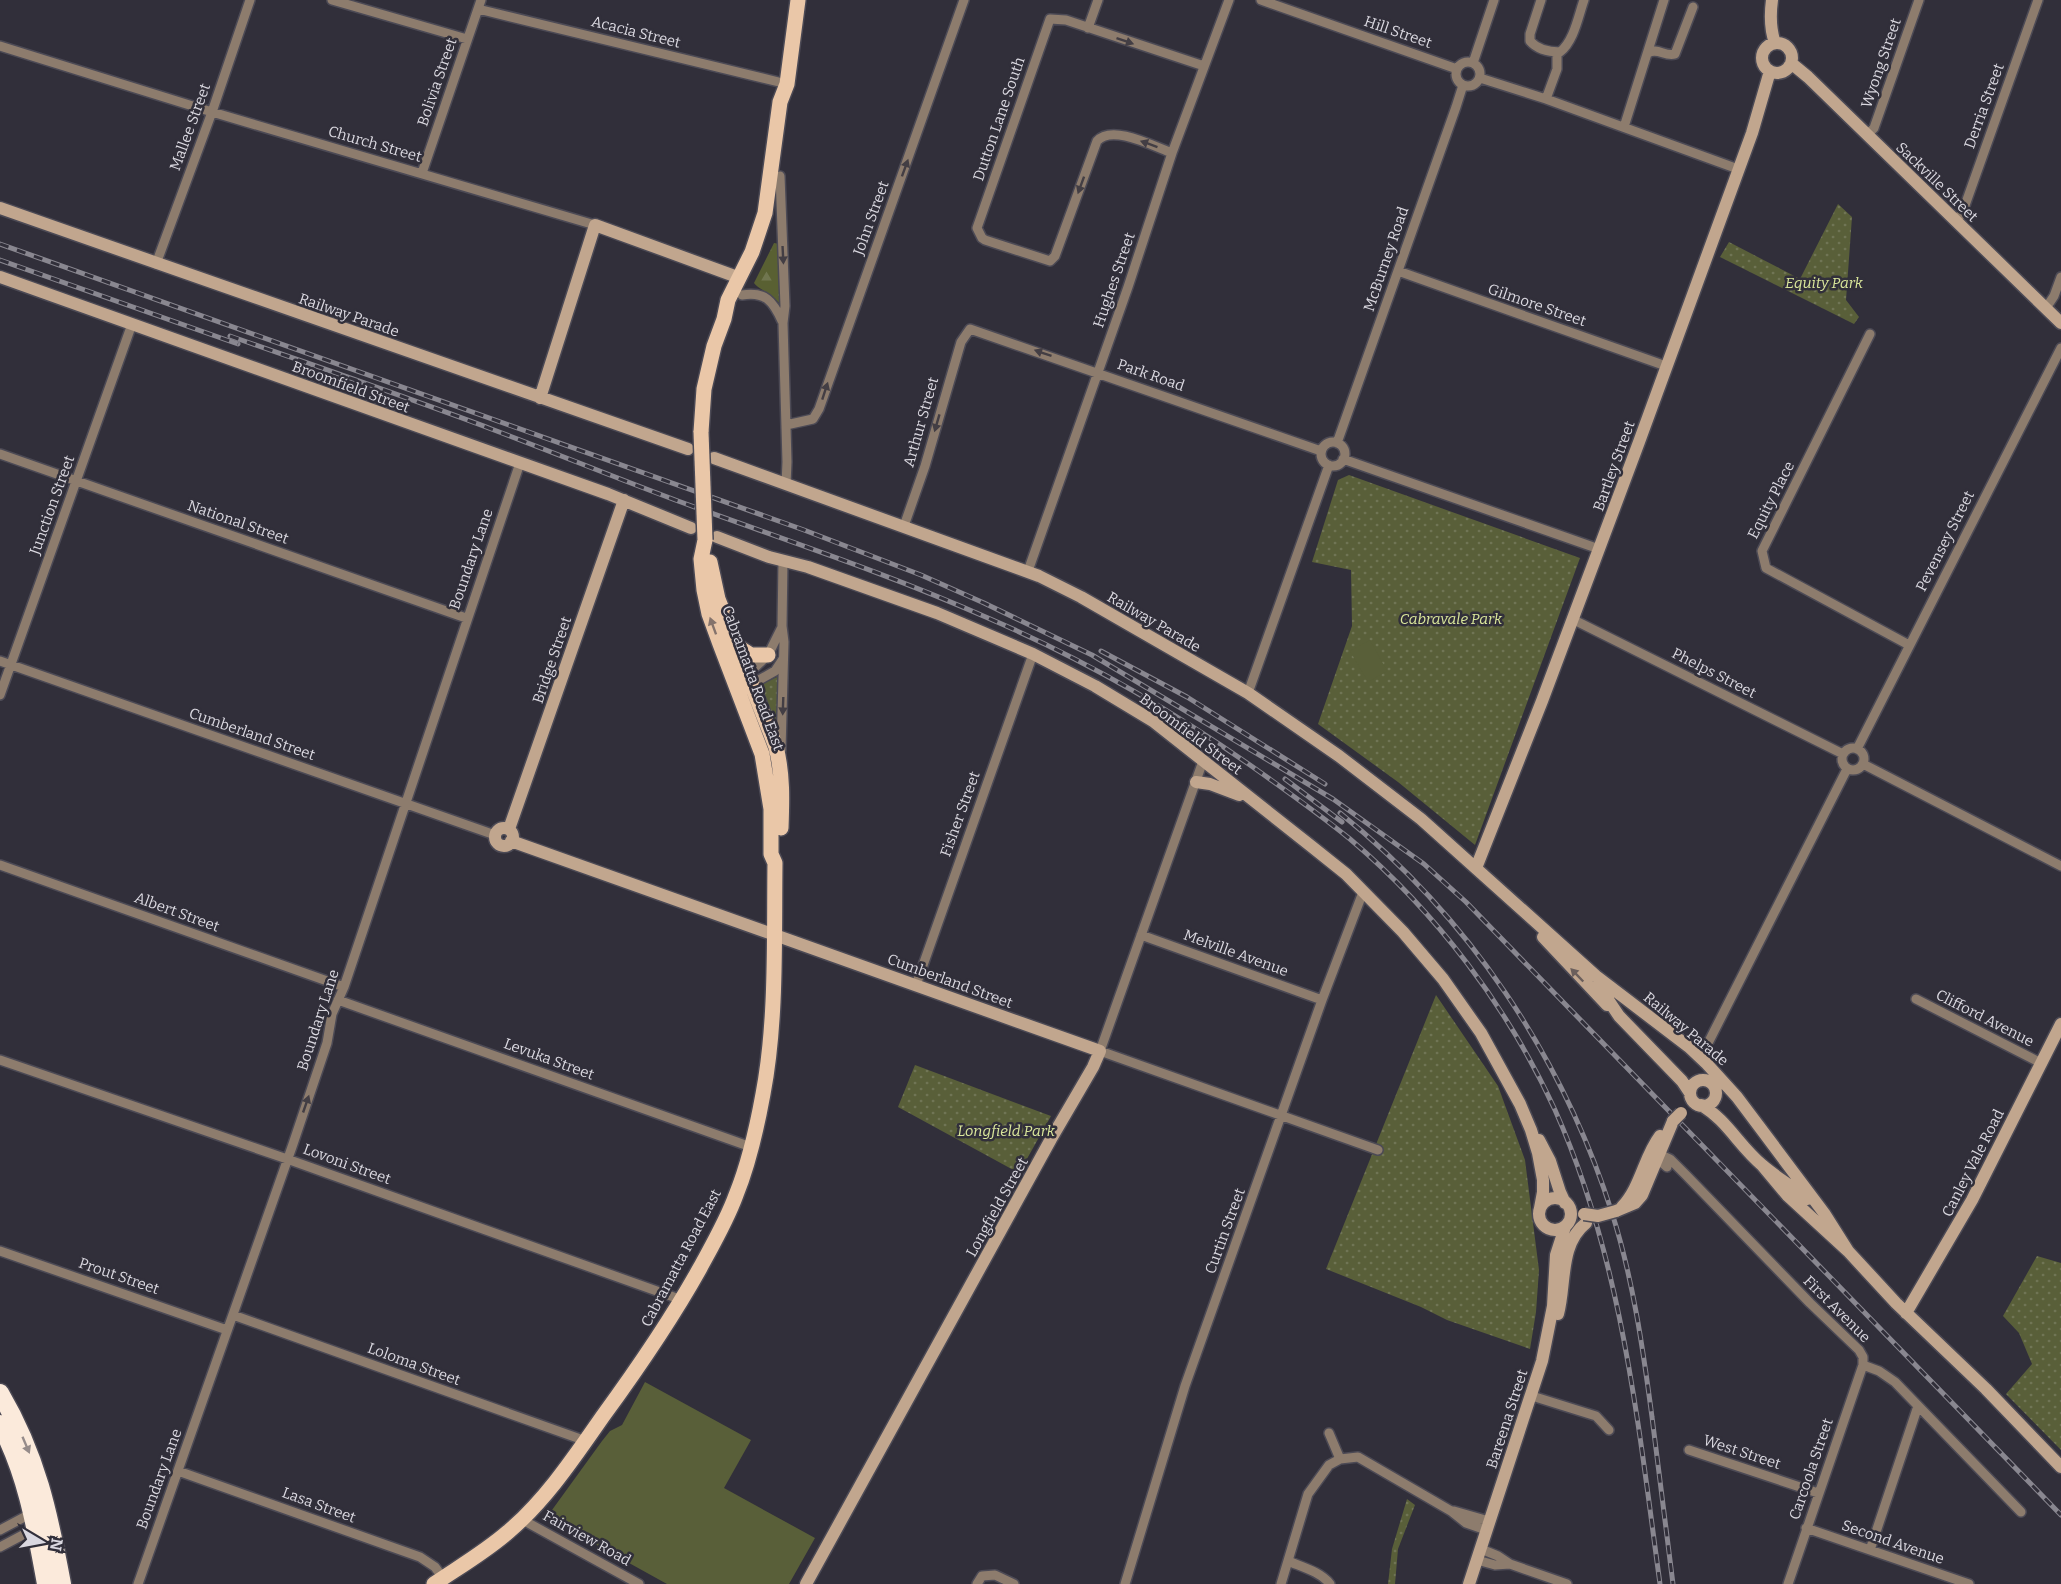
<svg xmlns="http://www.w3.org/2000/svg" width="2061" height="1584" viewBox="0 0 2061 1584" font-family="Bitter,serif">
<defs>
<pattern id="green-dots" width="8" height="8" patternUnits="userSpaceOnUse" patternTransform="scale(1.5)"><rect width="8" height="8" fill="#595f39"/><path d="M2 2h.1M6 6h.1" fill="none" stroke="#707555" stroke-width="1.8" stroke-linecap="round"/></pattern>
<pattern id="forest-firs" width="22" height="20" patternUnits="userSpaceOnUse" patternTransform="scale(1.5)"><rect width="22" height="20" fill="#596032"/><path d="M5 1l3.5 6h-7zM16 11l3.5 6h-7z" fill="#70764f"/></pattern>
</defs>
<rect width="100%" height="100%" fill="#312f3a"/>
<path fill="url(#green-dots)" d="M 1838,204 L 1852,217 L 1846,300 L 1859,317 L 1854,324 L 1720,257 L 1729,242 L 1800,279 Z
M 1349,475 L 1580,558 L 1475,845 L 1398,782 L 1318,724 L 1352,626 L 1351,570 L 1312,562 L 1338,480 Z
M 779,676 L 779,737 L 760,685 Z
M 1436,995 L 1498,1086 L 1525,1160 L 1539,1270 L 1536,1312 L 1530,1349 L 1447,1320 L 1421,1307 L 1326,1269 Z
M 915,1065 L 1051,1116 L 1019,1173 L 898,1107 Z
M 2037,1256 L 2061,1263 L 2061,1450 L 2006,1394 L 2032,1364 L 2019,1333 L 2003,1316 Z
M 1407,1499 L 1415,1505 L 1398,1549 L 1395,1584 L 1388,1584 L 1392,1549 Z"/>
<path fill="url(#forest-firs)" d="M 774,243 L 780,244 L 783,302 L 779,303 C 772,294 757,288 754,283 Z"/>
<path fill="#595f39" d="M 1370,640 L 1387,671 L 1368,682 L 1350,651 Z
M 645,1382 L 751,1440 L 724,1488 L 815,1538 L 789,1584 L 667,1584 L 555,1522 L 552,1510 L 602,1441 L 610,1431 L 622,1425 Z"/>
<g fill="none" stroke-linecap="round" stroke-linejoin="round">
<defs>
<path id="street" d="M 332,0 L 467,39
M 1261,0 L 1457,69
M 1541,0 L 1530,34 L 1530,41 C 1537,49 1549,52 1560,52 C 1574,41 1578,17 1584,0
M 478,9 L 787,84
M 1088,28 L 1098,0
M 0,46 L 212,112 L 595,225
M 1648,53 C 1657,47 1665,57 1675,54 L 1693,7
M1456 74a12 12 0 1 1 24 0a12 12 0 1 1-24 0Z
M 1473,63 L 1494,0
M 1480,78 L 1546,99 L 1738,169
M 1546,99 L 1557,69 L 1557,52
M 1624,127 L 1664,0
M 1867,135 L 1874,128 L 1919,0
M 1172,153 C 1153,146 1112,124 1097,141 L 1055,256 L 1050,261 L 985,240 L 982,238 L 977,228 L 1050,19 L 1066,20 L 1204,66
M 422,173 L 481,0
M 780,176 L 785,306 L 783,323 L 787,462 L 786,484
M 1956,222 L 1963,211 L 2038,0
M 156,264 L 212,112 L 250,0
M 1398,271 L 1666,366
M 742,295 C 765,291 773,301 782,321
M 2046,308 L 2054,296 L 2061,277
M 1870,334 L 1762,551 L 1766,568 L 1909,645
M 786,425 L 813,419 L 819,409 L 964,0
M1321 454a12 12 0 1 1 24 0a12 12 0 1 1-24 0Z
M 1337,443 L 1456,107 L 1463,85
M 0,454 L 466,618
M 1343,459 L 1599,549
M 904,526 L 925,466 L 961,342 L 970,329 L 1321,451
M 1028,571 L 1128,287 L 1172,153 L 1229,0
M 1572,619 L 1843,754
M 0,661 L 495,835
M 748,674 L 768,655 L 781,629
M 752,684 L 775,671 L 783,659
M 1248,693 L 1329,465
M 0,695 L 132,324
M1842 759a11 11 0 1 1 22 0a11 11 0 1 1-22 0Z
M 1857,749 L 2061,348
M 781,750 L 784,642 L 782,626 L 783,561
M 1203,761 L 1100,1051 L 1378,1150
M 1863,764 L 2061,866
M 0,865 L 344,987
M 1141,935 L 1322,1000
M 916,985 L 1033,654
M 1916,999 L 2041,1063
M 338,1000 L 751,1147
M 1701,1057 L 1847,769
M 0,1060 L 287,1159 L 682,1300
M 1659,1152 L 1660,1161 L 1667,1167
M 1659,1154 L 1670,1159 L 1686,1175 L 1810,1303 L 1859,1350 L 1863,1357 L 1863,1365 L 1879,1371 L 1895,1382 L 2021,1512
M 0,1251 L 227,1330
M 233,1315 L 586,1441
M 1532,1396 L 1596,1416 L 1609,1430
M 1329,1433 L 1340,1459 L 1358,1457 L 1451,1511 L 1466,1523 L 1486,1530
M 1689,1450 L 1818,1493
M 178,1471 L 420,1557 L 435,1567 L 443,1578
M 1454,1511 L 1489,1521
M 521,1519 L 639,1584
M 1806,1528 L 1969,1584
M 0,1530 L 32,1513
M 0,1547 L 36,1528
M 1481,1549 L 1498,1556 L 1510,1564 L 1567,1584
M 1870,1550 L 1918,1406
M 1477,1560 L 1495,1565 L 1510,1564
M 1288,1561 C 1302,1567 1321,1572 1330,1584
M 138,1584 L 293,1144 L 327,1043 L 332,1014 L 344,987 L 520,463
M 977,1584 L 982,1576 L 995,1575 L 1014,1584
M 1125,1584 L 1185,1386 L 1322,1000 L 1363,892
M 1281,1584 L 1308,1494 L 1329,1465 L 1340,1459
M 1788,1584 L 1863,1365"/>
<path id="secondary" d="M 1772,0 C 1770,15 1770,29 1775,43
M1762 58a15 15 0 1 1 30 0a15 15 0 1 1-30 0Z
M 1791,63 L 1808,77 L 2061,323
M 0,208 L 688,449
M 0,277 L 608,494 L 691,528
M 540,398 L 595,225 L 740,278
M 714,458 L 1039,576 L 1081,597 L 1248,693 L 1339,756 L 1421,819 L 1596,976 L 1689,1047 L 1707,1064 L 1737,1097 L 1824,1213 L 1848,1251
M 717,537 L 769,557 L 808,567 L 937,613 L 1033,654 L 1095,686 L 1153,721 L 1311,846 L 1346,874 L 1403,932 L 1443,979 L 1481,1033 L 1520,1104 L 1531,1130 L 1538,1153 L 1543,1180 L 1543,1192 L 1540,1208
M 1196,782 L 1210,784 L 1239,795
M495 837a9 9 0 1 1 18 0a9 9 0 1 1-18 0Z
M 509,829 L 624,500
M 511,841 L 1100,1051 L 1093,1067 L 1051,1139 L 806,1584
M 1476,868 L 1542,701 L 1639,442 L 1752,133 L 1770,71
M 1543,937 L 1607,1005
M 1599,980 L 1609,1001 L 1619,1016 L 1682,1081 L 1690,1093
M1690 1093a13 13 0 1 1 26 0a13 13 0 1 1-26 0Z
M 1701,1105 C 1727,1120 1739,1146 1762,1165 C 1776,1177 1793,1187 1807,1199
M 1539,1140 L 1550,1161 L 1560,1192 L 1565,1203
M 1761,1164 L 1787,1195 L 1848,1251 L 1896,1303 L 1986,1389 L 2061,1467
M1539 1214a16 16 0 1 1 32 0a16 16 0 1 1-32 0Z
M 1622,1207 C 1641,1187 1644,1157 1660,1136
M 1616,1211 L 1635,1203 L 1642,1195 L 1673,1121
M 1906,1313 L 1972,1200 L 2061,1024
M 1558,1314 C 1566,1285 1559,1244 1586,1223
M 1469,1584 L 1542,1361 L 1553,1306 L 1556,1255 L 1565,1227"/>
<path id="primary" d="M 701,432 L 704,389 L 714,346 L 724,319 L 728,300 L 752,252 L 765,213 L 780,102 L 787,84 L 798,0
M 710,562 L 718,599 L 776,747 C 783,774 782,801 781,828
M 737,646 L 751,655 L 768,655
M 434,1584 C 459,1567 485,1552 508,1532 C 546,1500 575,1456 603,1416 C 638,1368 671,1320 700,1268 C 713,1244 727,1220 736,1195 C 749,1163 757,1127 763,1094 C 777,1021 774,937 775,863 L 771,854 L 771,809 L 762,754 L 720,644 L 709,614 L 704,590 L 701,559 L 705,540"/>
<path id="highway" d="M 0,1393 C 37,1456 49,1514 62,1584
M 0,1424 C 27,1474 36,1529 46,1584"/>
</defs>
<use href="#street" stroke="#4c4a55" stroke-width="12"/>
<use href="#secondary" stroke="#4c4a55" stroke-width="15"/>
<use href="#primary" stroke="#4c4a55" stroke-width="18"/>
<use href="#highway" stroke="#4c4a55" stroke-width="21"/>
<use href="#street" stroke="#8d7c6d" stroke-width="9"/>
<use href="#secondary" stroke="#c1a68e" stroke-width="12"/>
<use href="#primary" stroke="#eac7a8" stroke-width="15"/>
<use href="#highway" stroke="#fbeadb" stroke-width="18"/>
<defs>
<path id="rail" d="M 0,244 L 804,530 L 921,575 L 984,603 L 1092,655 L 1333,799 L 1424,864 L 1466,902 L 2061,1515
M 0,260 L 238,344
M 230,336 C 318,367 407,397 494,430 C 555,453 616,478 678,501 C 782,539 887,573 988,618 C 1081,658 1167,707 1250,765 C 1284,789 1318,813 1350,839 C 1436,912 1508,1007 1555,1110 C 1622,1260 1638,1423 1660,1584
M 1101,651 L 1187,697 L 1325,784
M 1285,779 L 1342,822
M 1340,813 C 1468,916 1563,1057 1612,1213 C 1633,1279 1643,1349 1652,1417 C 1659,1473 1666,1529 1673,1584"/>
</defs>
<use href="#rail" stroke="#898790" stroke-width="5"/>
<use href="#rail" stroke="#312f3a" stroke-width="3" stroke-dasharray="9" stroke-linecap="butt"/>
<defs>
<path id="secondary-bridge" d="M 1673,1121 L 1681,1113
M 1584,1214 L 1598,1216 L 1616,1211"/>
<path id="primary-bridge" d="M 701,432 L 705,540"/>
</defs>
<use href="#secondary-bridge" stroke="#4c4a55" stroke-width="15" stroke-linecap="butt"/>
<use href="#primary-bridge" stroke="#4c4a55" stroke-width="18" stroke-linecap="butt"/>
<use href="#secondary-bridge" stroke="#c1a68e" stroke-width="12"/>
<use href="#primary-bridge" stroke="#eac7a8" stroke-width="15"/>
</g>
<defs><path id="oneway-solid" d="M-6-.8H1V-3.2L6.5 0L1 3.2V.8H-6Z" transform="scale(1.5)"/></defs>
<g fill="#433e44">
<use href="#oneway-solid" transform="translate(1125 41) rotate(19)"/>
<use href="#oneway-solid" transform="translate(1149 144) rotate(-160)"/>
<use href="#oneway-solid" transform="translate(905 168) rotate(-70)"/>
<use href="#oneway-solid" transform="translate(1081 185) rotate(110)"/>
<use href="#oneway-solid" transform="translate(783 255) rotate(87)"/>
<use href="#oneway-solid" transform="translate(1043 353) rotate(-161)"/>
<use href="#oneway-solid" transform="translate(825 391) rotate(-72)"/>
<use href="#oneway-solid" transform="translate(937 423) rotate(106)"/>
<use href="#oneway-solid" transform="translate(783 706) rotate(92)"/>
<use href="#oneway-solid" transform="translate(306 1104) rotate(-71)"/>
</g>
<use fill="#84736c" href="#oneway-solid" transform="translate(713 626) rotate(-110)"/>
<use fill="#6b5f5c" href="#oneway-solid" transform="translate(1577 975) rotate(-134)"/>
<use fill="#968c8a" href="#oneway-solid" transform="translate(26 1445) rotate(67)"/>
<g text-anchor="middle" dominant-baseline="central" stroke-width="5" stroke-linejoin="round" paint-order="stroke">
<g font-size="15" fill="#dad8e0" stroke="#312f3a">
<text transform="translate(636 32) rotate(14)">Acacia Street</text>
<text transform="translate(1398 32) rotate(19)">Hill Street</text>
<text transform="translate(1881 63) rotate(-71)">Wyong Street</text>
<text transform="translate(437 82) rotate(-71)">Bolivia Street</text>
<text transform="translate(1984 106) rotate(-70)">Derria Street</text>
<text transform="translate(999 119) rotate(-71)">Dutton Lane South</text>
<text transform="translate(190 127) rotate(-70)">Mallee Street</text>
<text transform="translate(375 144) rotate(16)">Church Street</text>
<text transform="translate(1937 182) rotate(44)">Sackville Street</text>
<text transform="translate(871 218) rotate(-70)">John Street</text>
<text transform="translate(1386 259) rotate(-71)">McBurney Road</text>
<text transform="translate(1114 280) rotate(-71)">Hughes Street</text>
<text transform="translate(1537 305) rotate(19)">Gilmore Street</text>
<text transform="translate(349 315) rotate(19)">Railway Parade</text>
<text transform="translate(1151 375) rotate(19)">Park Road</text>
<text transform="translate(351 387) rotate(20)">Broomfield Street</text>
<text transform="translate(921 422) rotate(-74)">Arthur Street</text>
<text transform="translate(1614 466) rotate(-70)">Bartley Street</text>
<text transform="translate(1771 500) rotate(-63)">Equity Place</text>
<text transform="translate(52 505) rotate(-70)">Junction Street</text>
<text transform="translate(238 522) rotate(19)">National Street</text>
<text transform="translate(1945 541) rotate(-63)">Pevensey Street</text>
<text transform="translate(471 559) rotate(-71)">Boundary Lane</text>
<text transform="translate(1154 622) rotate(30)">Railway Parade</text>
<text transform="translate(552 660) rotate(-71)">Bridge Street</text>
<text transform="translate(1714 673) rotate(27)">Phelps Street</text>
<text transform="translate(753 678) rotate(70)">Cabramatta Road East</text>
<text transform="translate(252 734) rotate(19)">Cumberland Street</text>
<text transform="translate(1191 734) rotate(37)">Broomfield Street</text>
<text transform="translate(960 814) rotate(-70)">Fisher Street</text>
<text transform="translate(177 912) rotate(20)">Albert Street</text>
<text transform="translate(1236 953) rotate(20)">Melville Avenue</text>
<text transform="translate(950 981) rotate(20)">Cumberland Street</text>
<text transform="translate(1985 1018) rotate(27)">Clifford Avenue</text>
<text transform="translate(318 1020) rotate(-72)">Boundary Lane</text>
<text transform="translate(1686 1029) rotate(40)">Railway Parade</text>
<text transform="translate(549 1059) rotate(20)">Levuka Street</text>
<text transform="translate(1973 1163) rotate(-63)">Canley Vale Road</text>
<text transform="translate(347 1164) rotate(20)">Lovoni Street</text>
<text transform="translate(997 1207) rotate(-61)">Longfield Street</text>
<text transform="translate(1225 1231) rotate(-70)">Curtin Street</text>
<text transform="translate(681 1258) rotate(-62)">Cabramatta Road East</text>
<text transform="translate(119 1276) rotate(19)">Prout Street</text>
<text transform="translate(1837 1309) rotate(45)">First Avenue</text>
<text transform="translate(414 1364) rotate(20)">Loloma Street</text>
<text transform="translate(1507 1419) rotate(-72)">Bareena Street</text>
<text transform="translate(1742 1452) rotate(18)">West Street</text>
<text transform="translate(1811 1469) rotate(-71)">Carcoola Street</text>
<text transform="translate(159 1479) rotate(-70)">Boundary Lane</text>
<text transform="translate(319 1505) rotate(20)">Lasa Street</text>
<text transform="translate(587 1538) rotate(29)">Fairview Road</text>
<text transform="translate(1893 1542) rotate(19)">Second Avenue</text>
</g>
<g font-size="15" font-style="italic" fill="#dae79b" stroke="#312f3a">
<text x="1824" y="283">Equity Park</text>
<text x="1451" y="619">Cabravale Park</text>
<text x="1006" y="1131">Longfield Park</text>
</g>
</g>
<g transform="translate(42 1542) rotate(100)" stroke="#312f3a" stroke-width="4.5" paint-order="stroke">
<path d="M0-4.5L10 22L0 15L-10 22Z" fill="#dad8e0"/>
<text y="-9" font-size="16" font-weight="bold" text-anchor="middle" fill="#dad8e0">N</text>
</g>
</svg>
